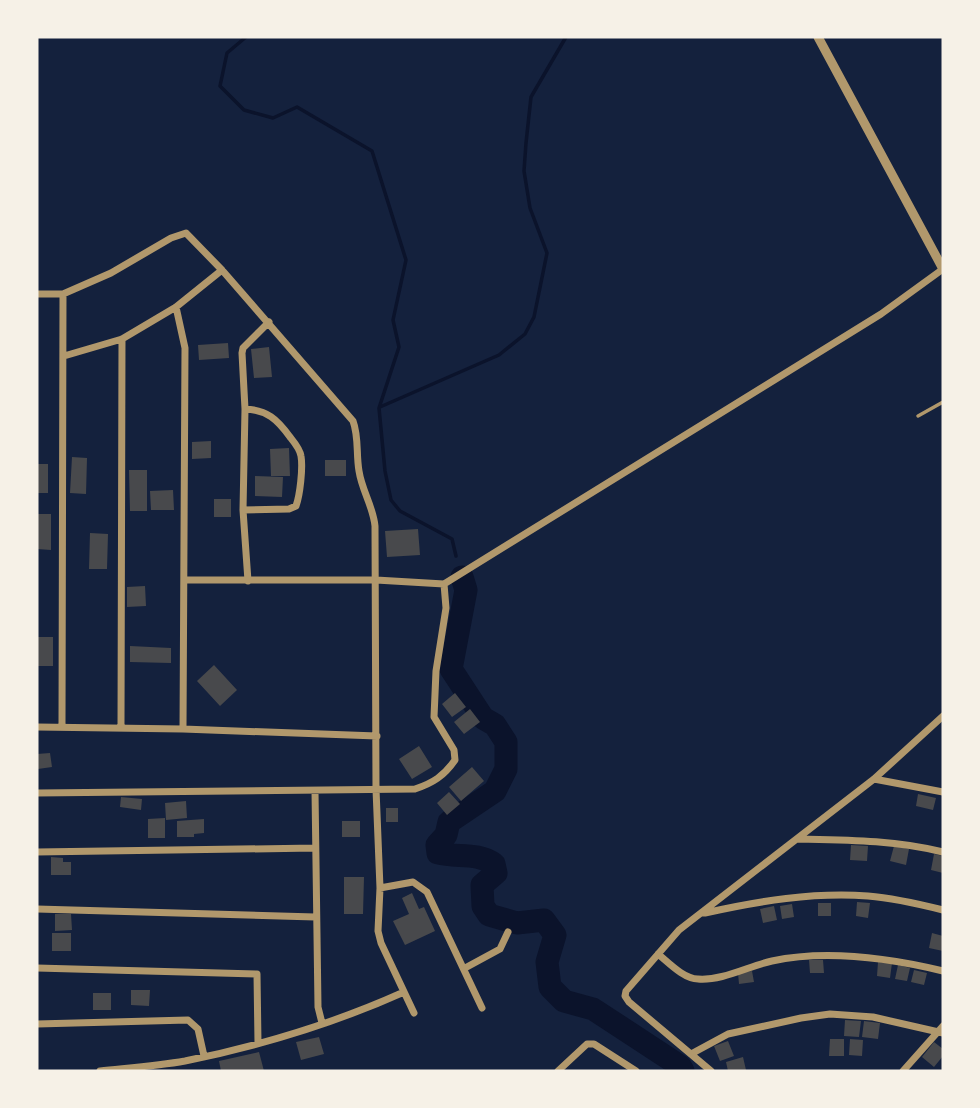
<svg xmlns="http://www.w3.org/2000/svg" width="980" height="1108" viewBox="0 0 980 1108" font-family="Signika,sans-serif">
<rect width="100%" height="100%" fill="#14213d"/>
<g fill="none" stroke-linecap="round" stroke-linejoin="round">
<path stroke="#0b132b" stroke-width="3.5" d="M 246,37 L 227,53 L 220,86 L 244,110 L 273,118 L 297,107 L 372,151 L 406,260 L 393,320 L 399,347 L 379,408 L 385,471 L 391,500 L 400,511 L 452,539 L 456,556
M 380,407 L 499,355 L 525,334 L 534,317 L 547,253 L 530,208 L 524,171 L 526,143 L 531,97 L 566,37"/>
<path stroke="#0b132b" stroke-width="23" d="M 462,577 L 466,590 L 451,669 L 483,718 L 495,725 L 506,742 L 506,769 L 495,791 L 449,822 L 446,835 L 437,845 L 438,853 C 457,858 477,852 494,864 L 496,873 L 482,885 L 483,906 L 489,915 L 517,923 L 544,920 L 555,935 L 547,962 L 550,987 L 564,1001 L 593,1009 L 680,1066 L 683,1071"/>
</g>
<path fill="#48494c" d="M 228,343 L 229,358 L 199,360 L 198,345 Z
M 269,347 L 272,377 L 254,378 L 251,349 Z
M 211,441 L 211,458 L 192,459 L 192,442 Z
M 289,448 L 290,476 L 271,476 L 270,449 Z
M 72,457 L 87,458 L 86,494 L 70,493 Z
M 325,460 L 346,460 L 346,476 L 325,476 Z
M 37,464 L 48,464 L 48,493 L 37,493 Z
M 129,470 L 147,470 L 147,511 L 130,511 Z
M 255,476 L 283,477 L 282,497 L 255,496 Z
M 173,490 L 174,510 L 151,510 L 150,491 Z
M 214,499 L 231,499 L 231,517 L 214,517 Z
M 37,514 L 51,514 L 51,550 L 37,549 Z
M 418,529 L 420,555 L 387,557 L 385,531 Z
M 90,533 L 108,534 L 107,569 L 89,569 Z
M 145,586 L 146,606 L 127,607 L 127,587 Z
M 37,637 L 53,637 L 53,666 L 37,666 Z
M 130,646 L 171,648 L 171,663 L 130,662 Z
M 214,665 L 237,690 L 220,706 L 197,681 Z
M 455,693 L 466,707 L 452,717 L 442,704 Z
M 470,709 L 480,722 L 464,734 L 454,722 Z
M 419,746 L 432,767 L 412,779 L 399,759 Z
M 50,753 L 52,767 L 38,769 L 37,754 Z
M 472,767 L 484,781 L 461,801 L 449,787 Z
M 449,792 L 460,804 L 447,815 L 437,803 Z
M 918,794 L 936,798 L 933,810 L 916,806 Z
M 121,797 L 142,799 L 141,810 L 120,807 Z
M 186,801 L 187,818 L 166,820 L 165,803 Z
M 386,808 L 398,808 L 398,822 L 386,822 Z
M 165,818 L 165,838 L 148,838 L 148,819 Z
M 204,819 L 204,833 L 194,834 L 194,837 L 177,837 L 177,821 Z
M 342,821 L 360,821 L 360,837 L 342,837 Z
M 851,845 L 868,846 L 867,861 L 850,860 Z
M 894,846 L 909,849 L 906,865 L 890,861 Z
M 934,854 L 943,856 L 943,873 L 931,870 Z
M 51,857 L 63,858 L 63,862 L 71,862 L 71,875 L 51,875 Z
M 344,877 L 364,877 L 363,914 L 344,914 Z
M 412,893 L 419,909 L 424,907 L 435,931 L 405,945 L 393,921 L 409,914 L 402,898 Z
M 857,902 L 870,903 L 868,918 L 856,916 Z
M 818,903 L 831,903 L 831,916 L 818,916 Z
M 792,904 L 794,917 L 782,919 L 780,906 Z
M 774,906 L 777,920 L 763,923 L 760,909 Z
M 55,914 L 71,914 L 72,930 L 55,931 Z
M 52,933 L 71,933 L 71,951 L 52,951 Z
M 932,933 L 943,936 L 943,951 L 929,948 Z
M 809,960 L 823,960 L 824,973 L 810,973 Z
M 878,962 L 892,963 L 890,978 L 877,976 Z
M 898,965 L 910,968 L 907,981 L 895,979 Z
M 914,970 L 927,973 L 924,985 L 911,982 Z
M 752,971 L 754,982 L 739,984 L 738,973 Z
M 131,990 L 150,990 L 149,1006 L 131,1005 Z
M 93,993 L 111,993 L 111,1010 L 93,1010 Z
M 845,1020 L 861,1021 L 859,1037 L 844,1036 Z
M 864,1021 L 880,1023 L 878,1039 L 862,1037 Z
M 319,1037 L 324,1054 L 301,1060 L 296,1042 Z
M 830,1039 L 844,1039 L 844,1056 L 829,1056 Z
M 850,1039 L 863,1040 L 862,1056 L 849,1055 Z
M 728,1041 L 734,1056 L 720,1061 L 714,1046 Z
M 934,1042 L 943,1049 L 943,1056 L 934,1067 L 922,1057 Z
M 259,1052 L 264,1071 L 221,1071 L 219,1061 Z
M 743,1057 L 746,1070 L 728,1071 L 726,1062 Z"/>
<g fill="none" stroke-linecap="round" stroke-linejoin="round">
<path stroke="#b1986c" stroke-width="3.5" d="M 918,416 L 943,402"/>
<path stroke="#b1986c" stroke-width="7" d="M 37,294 L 63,294 L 111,273 L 171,238 L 186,233 L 222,270 L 353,421 C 359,437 356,454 359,471 C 362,491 373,506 375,526 L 376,789 L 380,888 L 378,931 L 381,943 L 414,1013
M 176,307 L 185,348 L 183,729
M 64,356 L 122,339 L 176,307 L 222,270
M 243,510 L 289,509 L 296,506 C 300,495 303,468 301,456 C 300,449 294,442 290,437 C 277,419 267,410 245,409
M 185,580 L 376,580 L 444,584 L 881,314 L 943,269
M 248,581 L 243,510 L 245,409 L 242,353 L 243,348 L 269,322
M 37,727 L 183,729 L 377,736
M 62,727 L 63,294
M 121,727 L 122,339
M 874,779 L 943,792
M 315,791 L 318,1007 L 322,1023
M 37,793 L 415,789 C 433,783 444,776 455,760 L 454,750 L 434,717 L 436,671 L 446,608 L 444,584
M 797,839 C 847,840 895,840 943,852
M 37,852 L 315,848
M 380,888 L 413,882 L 427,892 L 482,1008
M 37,909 L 315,917
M 705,913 C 759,901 813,892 868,896 C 893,898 919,904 943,910
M 658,954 C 669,963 684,979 698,979 C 722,981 749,966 772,961 C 828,949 889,958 943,971
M 37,968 L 257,974 L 258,1043
M 465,968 L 500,949 L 508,932
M 37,1024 L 188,1020 L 198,1029 L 204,1056
M 691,1054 L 728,1034 L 801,1018 L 830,1014 L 873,1017 L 943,1033
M 100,1071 C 128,1068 157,1066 185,1061 C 259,1046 335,1023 404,992
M 558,1071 L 587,1044 L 594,1044 L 636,1071
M 711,1071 L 629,1002 L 625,996 L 626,991 L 679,930 L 874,779 L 943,716
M 903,1071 L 943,1026"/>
<path stroke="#b1986c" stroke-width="9" d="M 818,37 L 943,269"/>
</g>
<rect width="980" height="1108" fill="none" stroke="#f6f1e7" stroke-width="77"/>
</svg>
